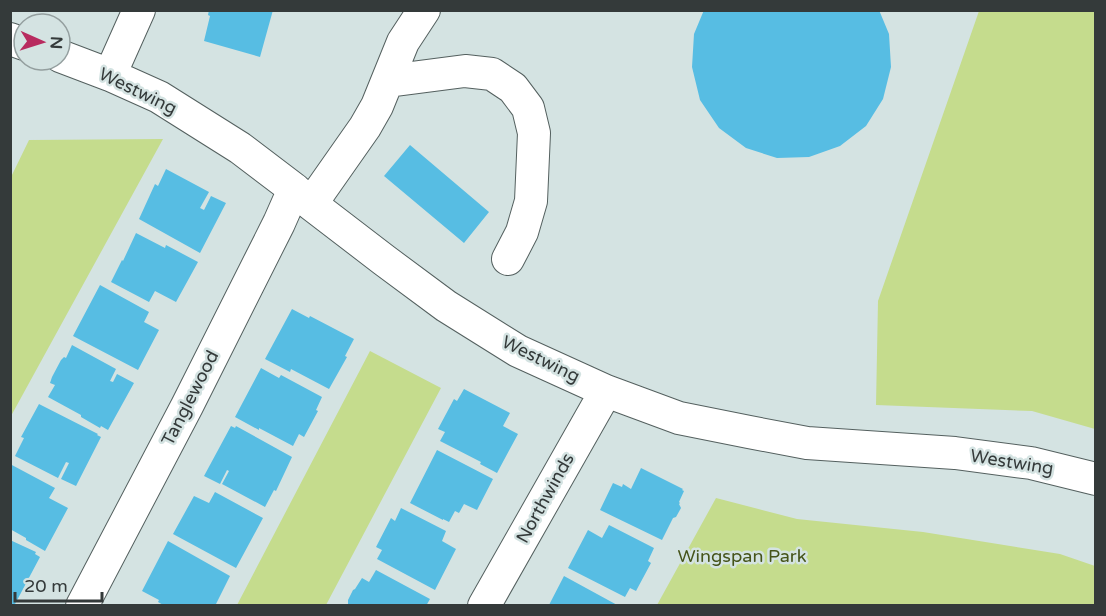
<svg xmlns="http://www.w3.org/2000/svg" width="1106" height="616" viewBox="0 0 1106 616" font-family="'Varela Round',sans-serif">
<rect width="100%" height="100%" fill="#d4e3e2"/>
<path fill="#c5dc8d" d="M 979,11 L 1095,11 L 1095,429 L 1032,411 L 876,405 L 878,301 Z
M 163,139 L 11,416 L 11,177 L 29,140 Z
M 370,351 L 441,388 L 326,605 L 237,605 Z
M 716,498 L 797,519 L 923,532 L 1060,554 L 1095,566 L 1095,605 L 657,605 Z"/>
<path fill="#57bde3" d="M 209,10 L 273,10 L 260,57 L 204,41 L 210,16 L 208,15 Z
M 704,10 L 879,10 L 889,34 L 891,67 L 883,99 L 866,126 L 840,146 L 809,157 L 777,158 L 746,148 L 719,128 L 700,100 L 692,67 L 694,34 Z
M 410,145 L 489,212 L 464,243 L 384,176 Z
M 166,169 L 209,192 L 200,208 L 204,210 L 211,196 L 226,203 L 200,253 L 139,219 L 155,184 L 158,186 Z
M 136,233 L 165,248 L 166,245 L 198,262 L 176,302 L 155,291 L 149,302 L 111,282 L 122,260 L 123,261 Z
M 100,285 L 149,312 L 144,322 L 159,330 L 138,370 L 73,336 Z
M 292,309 L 309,318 L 310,316 L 354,339 L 345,356 L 347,357 L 329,389 L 291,369 L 290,372 L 265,359 Z
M 72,345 L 116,369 L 110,381 L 113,382 L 117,374 L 134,383 L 108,430 L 101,426 L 100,428 L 81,417 L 81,415 L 48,397 L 55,385 L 50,383 L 52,377 L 61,360 L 64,357 L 66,358 Z
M 261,368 L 279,378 L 281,375 L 322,397 L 316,410 L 318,411 L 304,437 L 299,434 L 293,446 L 259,428 L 259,430 L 235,417 Z
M 464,389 L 510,413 L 503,426 L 518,434 L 497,473 L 480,464 L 481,462 L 440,441 L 445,432 L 438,429 L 454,399 L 457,401 Z
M 39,404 L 98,434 L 97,435 L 101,437 L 76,486 L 61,479 L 69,463 L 66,462 L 58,478 L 15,456 L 24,438 L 21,437 Z
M 231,426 L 235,428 L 236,426 L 292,457 L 276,491 L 274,490 L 265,507 L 222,484 L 229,471 L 227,470 L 220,484 L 204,476 Z
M 437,450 L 493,479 L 477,510 L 464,504 L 459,513 L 455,511 L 449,522 L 443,519 L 443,520 L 410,503 Z
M 10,464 L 55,488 L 49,498 L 68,508 L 45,551 L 26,540 L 26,538 L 10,529 Z
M 641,468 L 683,489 L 682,490 L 684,491 L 679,502 L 680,503 L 679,504 L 681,508 L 676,517 L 673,518 L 662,540 L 600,510 L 613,483 L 622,487 L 623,484 L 631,489 Z
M 215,492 L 263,518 L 236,568 L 173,534 L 194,496 L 209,503 Z
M 401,508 L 446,531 L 442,541 L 456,549 L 435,590 L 377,559 L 382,550 L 376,547 L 391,518 L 395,521 Z
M 609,525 L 654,548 L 648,561 L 651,563 L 636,591 L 630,588 L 625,597 L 568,568 L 588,530 L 602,538 Z
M 10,540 L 36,552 L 35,554 L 40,557 L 14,606 L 10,606 Z
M 168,541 L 230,576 L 215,606 L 165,606 L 158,602 L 159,600 L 142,591 Z
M 376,570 L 430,599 L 426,606 L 350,606 L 348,604 L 348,600 L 353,590 L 355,589 L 362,578 L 369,582 Z
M 564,576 L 619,606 L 549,605 Z"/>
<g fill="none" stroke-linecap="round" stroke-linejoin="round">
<defs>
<path id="minor" d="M 10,39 L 24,44
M 60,56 L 110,75 L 159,97 L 240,148 L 294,189 L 311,204 L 384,260 L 446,306 L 518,351 L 606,391 L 679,418 L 749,432 L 807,443 L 955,453 L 1031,463 L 1096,479
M 110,75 L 139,10
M 388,81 L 465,71 L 492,74 L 513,88 L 528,108 L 534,133 L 531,201 L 522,232 L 508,259
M 311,204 L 365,127 L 377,106 L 403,42 L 424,10
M 82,606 L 187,406 L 279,223 L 294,189
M 484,606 L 606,391"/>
</defs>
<use href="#minor" stroke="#54605f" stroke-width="34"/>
<use href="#minor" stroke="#fff" stroke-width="32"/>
</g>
<g text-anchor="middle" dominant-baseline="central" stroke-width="5" stroke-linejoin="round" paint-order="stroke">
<g font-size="18" fill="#343a3a" stroke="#d4e3e2">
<text transform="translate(138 91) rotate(26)">Westwing</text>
<text transform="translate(541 359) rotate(26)">Westwing</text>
<text transform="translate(190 398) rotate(-63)">Tanglewood</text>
<text transform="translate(1012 462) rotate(9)">Westwing</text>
<text transform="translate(545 498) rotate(-61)">Northwinds</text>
</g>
<g font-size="18" fill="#45541a" stroke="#d4e3e2">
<text x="742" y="556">Wingspan Park</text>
</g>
</g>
<rect width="1106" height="616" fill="none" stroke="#343a3a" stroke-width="24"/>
<g transform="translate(42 42) rotate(93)"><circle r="28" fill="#d4e3e2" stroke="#949f9f" stroke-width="1.5"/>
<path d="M0-4.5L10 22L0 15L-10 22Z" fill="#b82b5f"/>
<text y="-9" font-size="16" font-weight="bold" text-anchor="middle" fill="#343a3a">N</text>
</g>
<path d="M15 592v9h87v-9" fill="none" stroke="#343a3a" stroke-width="3"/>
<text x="24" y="592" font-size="18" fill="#343a3a" stroke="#d4e3e2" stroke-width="4.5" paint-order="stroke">20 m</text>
</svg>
